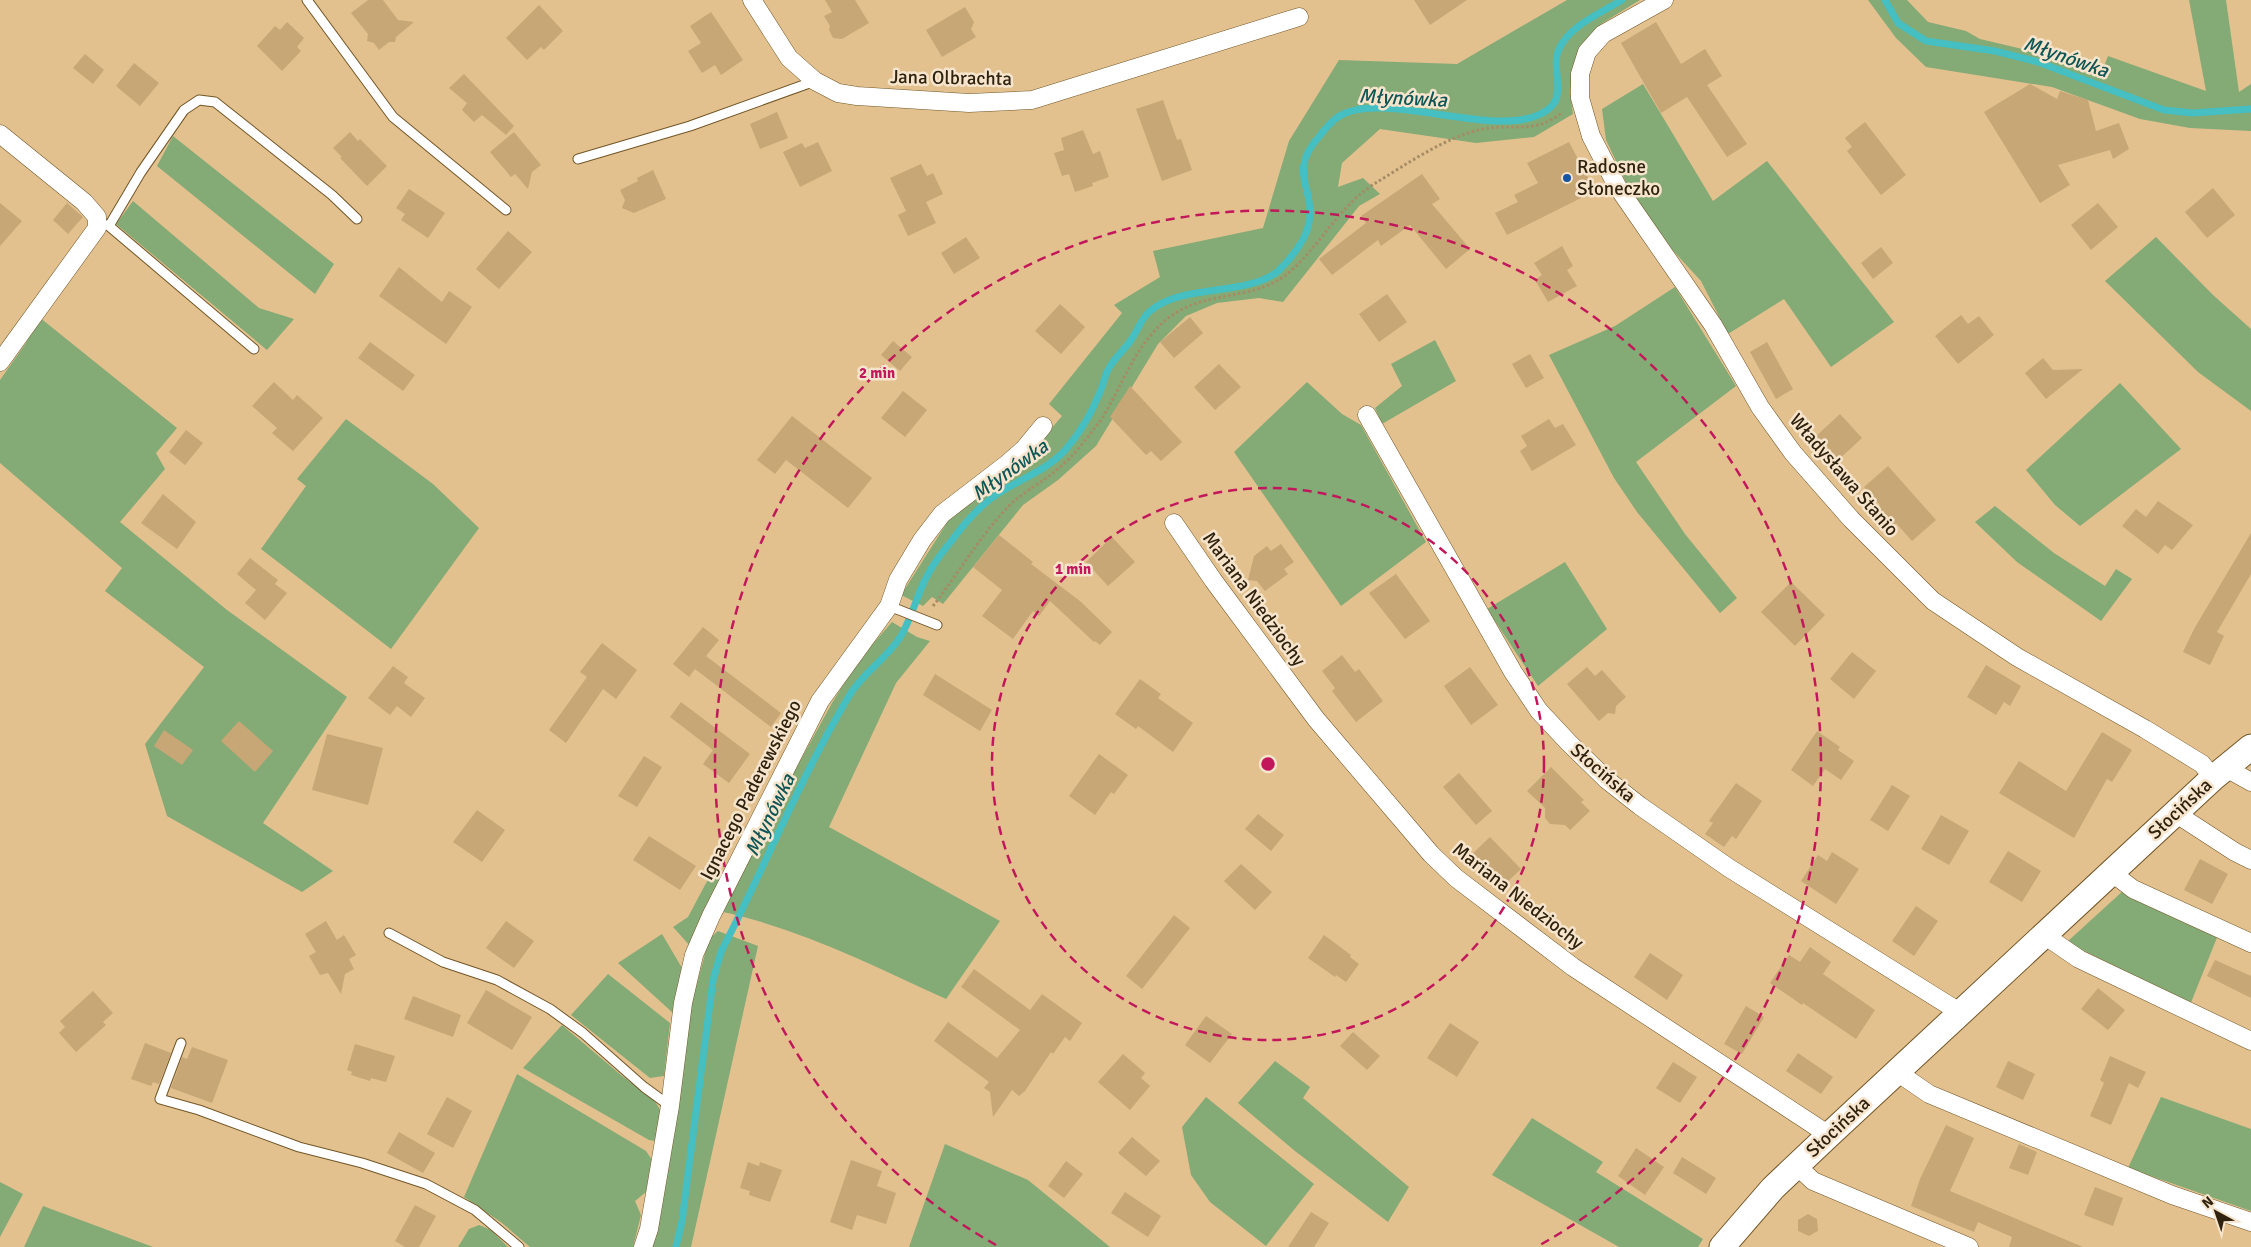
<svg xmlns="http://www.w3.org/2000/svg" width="2251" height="1247" viewBox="0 0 2251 1247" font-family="Signika,sans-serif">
<rect width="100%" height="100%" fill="#e2c18f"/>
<path fill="#84aa76" d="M 1567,0 L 1640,0 L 1601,24 L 1575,60 L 1570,91 L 1573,114 L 1534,137 L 1476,143 L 1380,129 L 1342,163 L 1338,187 L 1363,178 L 1380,194 L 1359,206 L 1283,302 L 1259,298 L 1217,303 L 1186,316 L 1158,344 L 1096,446 L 1058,480 L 1023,505 L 943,604 L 932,597 L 923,606 L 901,595 L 950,518 L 1026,458 L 1062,416 L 1049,404 L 1122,313 L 1114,305 L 1160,277 L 1153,251 L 1263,228 L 1289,141 L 1339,60 L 1457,64 Z
M 1868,0 L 1907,0 L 1928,22 L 1966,31 L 1980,39 L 2039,53 L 2101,74 L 2108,56 L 2206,91 L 2189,0 L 2226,0 L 2239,92 L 2251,84 L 2251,131 L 2190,128 L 2140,119 L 2052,87 L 1926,67 L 1896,38 Z
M 1643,84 L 1713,201 L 1767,161 L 1894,322 L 1831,367 L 1784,299 L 1728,334 L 1701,281 L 1666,243 L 1632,195 L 1606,140 L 1602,109 Z
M 173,136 L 334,264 L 315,294 L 157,166 Z
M 133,201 L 259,308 L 294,319 L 267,350 L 116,224 Z
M 2156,237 L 2213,295 L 2251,329 L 2251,411 L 2198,372 L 2105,281 Z
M 1675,287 L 1736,386 L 1636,462 L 1685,534 L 1737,598 L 1720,613 L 1637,512 L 1614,478 L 1549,355 L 1615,326 Z
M 39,317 L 177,428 L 156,453 L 165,469 L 120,522 L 227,610 L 347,697 L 263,823 L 333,871 L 302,892 L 167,816 L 145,744 L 204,667 L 105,591 L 122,568 L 0,463 L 0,380 L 26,343 Z
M 1435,340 L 1456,381 L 1382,424 L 1375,408 L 1402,386 L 1391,364 Z
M 1307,382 L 1342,414 L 1361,425 L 1426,542 L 1341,606 L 1234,452 Z
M 2120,383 L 2181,449 L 2080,526 L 2055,505 L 2026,470 Z
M 346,419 L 433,484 L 479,528 L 391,649 L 261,549 L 306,486 L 297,479 Z
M 1995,506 L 2054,553 L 2105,586 L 2116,569 L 2132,579 L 2101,621 L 2017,562 L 1975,522 Z
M 1565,562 L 1607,629 L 1538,686 L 1487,609 Z
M 892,622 L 917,637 L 930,641 L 896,683 L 829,827 L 1000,921 L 946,999 C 874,966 801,929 723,912 L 776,805 L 832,703 L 858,661 Z
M 713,870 L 723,883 L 691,947 L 673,927 L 688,917 Z
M 2124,890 L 2218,935 L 2190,1005 L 2067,942 Z
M 718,931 L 758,946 L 691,1247 L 650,1247 L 689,1013 L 709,939 Z
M 662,934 L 682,968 L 673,1013 L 618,963 Z
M 608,974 L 670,1023 L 664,1076 L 650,1078 L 571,1015 Z
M 562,1025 L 621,1075 L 654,1100 L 661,1111 L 656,1141 L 649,1140 L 523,1068 Z
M 1275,1061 L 1310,1087 L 1303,1098 L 1409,1187 L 1388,1222 L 1295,1151 L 1238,1103 Z
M 517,1074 L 646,1151 L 652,1160 L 646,1192 L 635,1201 L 641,1215 L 633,1247 L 530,1247 L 502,1223 L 464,1197 Z
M 1206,1097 L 1314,1184 L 1266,1246 L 1210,1202 L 1191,1175 L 1182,1127 Z
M 2161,1097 L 2251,1129 L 2251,1211 L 2128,1168 Z
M 1532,1118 L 1603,1162 L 1596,1172 L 1703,1239 L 1698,1247 L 1619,1247 L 1492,1175 Z
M 945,1144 L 1028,1180 L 1110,1247 L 909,1247 Z
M 0,1182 L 23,1194 L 0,1237 Z
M 43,1206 L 153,1247 L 24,1247 Z
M 479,1225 L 491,1230 L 508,1247 L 458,1247 L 469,1229 Z"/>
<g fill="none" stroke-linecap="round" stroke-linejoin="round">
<path stroke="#45bfc2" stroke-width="7" d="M 1885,0 L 1898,23 L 1926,41 L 1995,51 L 2038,62 L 2164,110 L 2193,113 L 2251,109
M 676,1247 L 682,1221 L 713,980 L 721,952 C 765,867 800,778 849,696 C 863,672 887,659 901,636 C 911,619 916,599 924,582 C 931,567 942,552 953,539 C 964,524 978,508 993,497 C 1017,480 1047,471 1066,449 C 1080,433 1092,412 1100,392 C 1103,386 1104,378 1107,372 C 1112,360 1122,352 1129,343 C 1137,333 1140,320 1149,312 C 1180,284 1241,296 1274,274 C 1279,272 1281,267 1285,264 C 1293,255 1305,239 1308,227 C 1318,191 1286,174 1318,138 C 1324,130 1330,122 1338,117 C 1378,90 1482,134 1533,117 C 1576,103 1548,72 1559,49 C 1569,26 1601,13 1622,0"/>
</g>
<path fill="#c7a776" d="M 368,0 L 383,0 L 398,20 L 414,22 L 396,37 L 395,42 L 389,42 L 379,50 L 374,43 L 367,41 L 368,34 L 351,13 Z
M 825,0 L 855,0 L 869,23 L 842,39 L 833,38 L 829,30 L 830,26 L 824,16 L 832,12 Z
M 1414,0 L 1467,0 L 1430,25 Z
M 539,5 L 563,31 L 544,50 L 541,47 L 527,60 L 506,38 Z
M 965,7 L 974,22 L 971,29 L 976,37 L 942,57 L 926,30 Z
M 711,12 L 743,60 L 721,75 L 715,65 L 702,73 L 688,51 L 701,43 L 690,26 Z
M 287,22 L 304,38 L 297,47 L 301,51 L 282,71 L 257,46 L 275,26 L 280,30 Z
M 1656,22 L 1681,64 L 1705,49 L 1722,76 L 1707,85 L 1747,144 L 1727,157 L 1687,97 L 1661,113 L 1621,43 Z
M 85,54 L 104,70 L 93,84 L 73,68 Z
M 134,63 L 159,83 L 140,106 L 116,86 Z
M 464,74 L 514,126 L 506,135 L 482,115 L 474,122 L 462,110 L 467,103 L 449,88 Z
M 2030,84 L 2057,99 L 2060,91 L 2088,100 L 2096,131 L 2119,123 L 2129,149 L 2113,159 L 2110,150 L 2058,165 L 2070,185 L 2040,203 L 1984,112 Z
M 1163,100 L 1177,140 L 1181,139 L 1192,170 L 1162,181 L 1136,109 Z
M 777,112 L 788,138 L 760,149 L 750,124 Z
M 1865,122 L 1906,175 L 1881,195 L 1847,151 L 1852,147 L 1845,138 Z
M 1083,130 L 1093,154 L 1100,151 L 1109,177 L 1092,183 L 1093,186 L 1075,192 L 1069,174 L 1062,176 L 1054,153 L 1064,150 L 1061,138 Z
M 350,132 L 358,141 L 360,139 L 387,166 L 367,186 L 340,158 L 342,157 L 333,148 Z
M 514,132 L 541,165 L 532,172 L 528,189 L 515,174 L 511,177 L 490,152 Z
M 818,142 L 832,171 L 800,187 L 783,152 L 802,143 L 805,148 Z
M 1569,142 L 1595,191 L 1507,235 L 1495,213 L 1518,202 L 1514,195 L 1538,183 L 1527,163 Z
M 921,164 L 927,176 L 933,173 L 943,194 L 926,202 L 936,223 L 908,236 L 898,215 L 906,211 L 890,178 Z
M 653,170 L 666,199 L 634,213 L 622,208 L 625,200 L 620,190 L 638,181 L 637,178 Z
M 1422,174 L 1440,199 L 1432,204 L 1470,249 L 1446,269 L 1410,225 L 1381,246 L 1378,240 L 1332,275 L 1319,259 L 1366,223 L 1361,216 Z
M 2213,188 L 2235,215 L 2207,238 L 2185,212 Z
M 409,189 L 445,213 L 428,238 L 401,220 L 405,214 L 396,208 Z
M 0,203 L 22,221 L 0,246 Z
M 67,203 L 83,217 L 68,234 L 53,220 Z
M 2098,203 L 2118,227 L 2091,250 L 2071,225 Z
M 508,231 L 532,252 L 499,289 L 476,269 Z
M 966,237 L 980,258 L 954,274 L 941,253 Z
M 1562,246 L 1573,266 L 1567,270 L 1577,286 L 1548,302 L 1535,280 L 1542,275 L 1534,263 Z
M 1881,247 L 1893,263 L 1873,279 L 1861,263 Z
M 399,267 L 442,302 L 449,291 L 472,307 L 446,344 L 379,296 Z
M 1387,294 L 1407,322 L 1379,342 L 1359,314 Z
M 1060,304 L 1085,327 L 1061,354 L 1035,331 Z
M 1961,315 L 1968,324 L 1979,316 L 1994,335 L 1958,364 L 1935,336 Z
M 1190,317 L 1203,333 L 1174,358 L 1160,342 Z
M 893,341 L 912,357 L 900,371 L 881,355 Z
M 370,342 L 415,375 L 403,391 L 358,358 Z
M 1767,342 L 1793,389 L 1776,399 L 1750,352 Z
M 1530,354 L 1544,378 L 1526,388 L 1512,364 Z
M 2043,358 L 2053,370 L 2083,369 L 2046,399 L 2025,373 Z
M 1219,364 L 1241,387 L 1215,410 L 1194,387 Z
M 274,382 L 293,400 L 297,395 L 323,418 L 293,451 L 272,433 L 277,428 L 252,406 Z
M 1130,386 L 1182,442 L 1161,461 L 1151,451 L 1146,455 L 1110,417 Z
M 903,391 L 927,410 L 905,437 L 881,418 Z
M 1840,414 L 1862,438 L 1836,462 L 1814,438 Z
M 792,416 L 872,478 L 848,508 L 786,460 L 775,474 L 757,460 Z
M 1549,419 L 1555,428 L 1563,424 L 1576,445 L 1532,471 L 1520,451 L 1527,446 L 1521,436 Z
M 186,430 L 203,443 L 185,465 L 169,452 Z
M 1888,466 L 1936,520 L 1912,541 L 1896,523 L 1893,526 L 1878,507 L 1880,505 L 1864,487 Z
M 163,494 L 196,522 L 177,549 L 141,523 Z
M 2158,501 L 2193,525 L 2172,550 L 2165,545 L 2158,554 L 2122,526 L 2136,509 L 2146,517 Z
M 2251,533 L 2251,574 L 2217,632 L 2224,636 L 2210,665 L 2183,652 L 2194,629 Z
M 999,535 L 1033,562 L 1031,564 L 1080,601 L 1112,632 L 1100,645 L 1095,641 L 1094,642 L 1050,601 L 1039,616 L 1033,611 L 1013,639 L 982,616 L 1002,590 L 973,567 Z
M 1112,537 L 1135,562 L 1108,586 L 1086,562 Z
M 1281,544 L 1294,562 L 1284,569 L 1288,574 L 1265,591 L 1257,581 L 1248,580 L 1254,556 L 1267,546 L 1271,551 Z
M 250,558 L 278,580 L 275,584 L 287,593 L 265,620 L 245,603 L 256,590 L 237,574 Z
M 1396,574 L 1430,621 L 1405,639 L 1369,593 Z
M 1791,582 L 1825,615 L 1795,646 L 1761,612 Z
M 703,627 L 719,640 L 706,656 L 781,713 L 771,727 L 695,669 L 689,677 L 673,664 Z
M 602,643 L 637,670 L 616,699 L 603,689 L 566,743 L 549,730 L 587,677 L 580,672 Z
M 1852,652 L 1876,671 L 1854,699 L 1830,679 Z
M 1342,655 L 1355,672 L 1359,669 L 1383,701 L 1356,722 L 1332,691 L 1335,688 L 1322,671 Z
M 1986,665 L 2021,686 L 2010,706 L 2004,702 L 1996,715 L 1967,697 Z
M 393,666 L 408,677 L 404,683 L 425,698 L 411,717 L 397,706 L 390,715 L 368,698 Z
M 1470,667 L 1498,705 L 1471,725 L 1444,686 Z
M 1587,667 L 1595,676 L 1602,670 L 1626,697 L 1616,706 L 1615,714 L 1608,713 L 1599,721 L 1567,684 Z
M 935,674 L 992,710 L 980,731 L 923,695 Z
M 1140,679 L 1161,694 L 1158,698 L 1193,723 L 1173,752 L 1138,726 L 1136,729 L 1115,714 Z
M 681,702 L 750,754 L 729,783 L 703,764 L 713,750 L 670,717 Z
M 239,721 L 273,751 L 255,772 L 221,741 Z
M 164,730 L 193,750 L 182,765 L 154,746 Z
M 1817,731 L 1840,747 L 1838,750 L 1854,761 L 1841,780 L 1825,769 L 1813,786 L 1791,770 Z
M 2102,732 L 2132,750 L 2112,782 L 2107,779 L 2074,838 L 1999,793 L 2019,761 L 2066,791 Z
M 327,734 L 383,748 L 368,805 L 312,790 Z
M 1099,754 L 1128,775 L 1114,794 L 1111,792 L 1095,815 L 1069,796 Z
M 644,756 L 662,767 L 637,807 L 618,796 Z
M 1551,767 L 1584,800 L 1581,802 L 1590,811 L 1570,830 L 1565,825 L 1550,824 L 1545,818 L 1545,808 L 1527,791 Z
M 1459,773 L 1492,811 L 1476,825 L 1443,787 Z
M 1736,783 L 1762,801 L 1736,839 L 1732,836 L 1724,847 L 1705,834 L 1713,823 L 1709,821 Z
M 1892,785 L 1910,796 L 1888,831 L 1870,820 Z
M 477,810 L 505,830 L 482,862 L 453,842 Z
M 1258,814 L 1284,835 L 1271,851 L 1245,829 Z
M 1941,815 L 1969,831 L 1949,865 L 1921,849 Z
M 649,836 L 696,866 L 680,890 L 633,860 Z
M 1490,837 L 1521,869 L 1501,888 L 1470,856 Z
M 2008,851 L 2041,871 L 2022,902 L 1989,882 Z
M 1832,852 L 1859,869 L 1836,904 L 1801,881 L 1818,855 L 1827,861 Z
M 2200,859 L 2228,874 L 2212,904 L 2184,890 Z
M 1241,864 L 1272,892 L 1255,910 L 1224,881 Z
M 1916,906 L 1938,921 L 1914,956 L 1892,941 Z
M 1174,915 L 1190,928 L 1142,989 L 1126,976 Z
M 326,921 L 337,940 L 344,935 L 356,955 L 349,959 L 354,969 L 345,974 L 341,994 L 328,973 L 320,975 L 309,956 L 316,952 L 305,934 Z
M 506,921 L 534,941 L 514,968 L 486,948 Z
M 1324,935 L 1351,955 L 1350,957 L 1359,964 L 1346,982 L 1336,975 L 1335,977 L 1308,958 Z
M 1810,947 L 1831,962 L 1823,974 L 1875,1010 L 1856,1039 L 1803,1003 L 1802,1005 L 1770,983 L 1789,955 L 1800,962 Z
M 1650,953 L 1683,975 L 1667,1000 L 1634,977 Z
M 2215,960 L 2251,976 L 2251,998 L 2207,976 Z
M 974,969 L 1030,1010 L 1042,994 L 1082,1023 L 1070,1041 L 1065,1037 L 1053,1054 L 1051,1052 L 1025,1091 L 1019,1096 L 1012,1090 L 993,1117 L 990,1092 L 984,1088 L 989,1082 L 934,1041 L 948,1022 L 997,1058 L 1020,1030 L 961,987 Z
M 2098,988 L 2125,1010 L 2108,1030 L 2081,1009 Z
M 486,990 L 532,1017 L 512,1050 L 467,1023 Z
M 93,991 L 113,1013 L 103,1022 L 106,1025 L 76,1052 L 59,1033 L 65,1027 L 60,1021 Z
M 413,996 L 461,1015 L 453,1037 L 404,1019 Z
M 1746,1006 L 1764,1017 L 1742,1054 L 1724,1044 Z
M 1206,1016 L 1232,1034 L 1210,1063 L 1185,1045 Z
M 1450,1023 L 1479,1042 L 1457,1077 L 1427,1058 Z
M 1353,1032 L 1380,1056 L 1367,1070 L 1340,1046 Z
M 145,1043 L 171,1053 L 159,1084 L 153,1082 L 151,1086 L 131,1079 Z
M 355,1044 L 395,1056 L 386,1082 L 371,1078 L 370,1081 L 351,1075 L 352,1072 L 347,1070 Z
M 192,1047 L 228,1060 L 212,1103 L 171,1088 L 182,1057 L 187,1059 Z
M 1798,1053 L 1833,1077 L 1821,1094 L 1786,1071 Z
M 1123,1054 L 1145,1073 L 1141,1078 L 1150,1086 L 1130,1110 L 1098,1082 Z
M 2110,1056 L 2146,1072 L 2138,1088 L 2129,1083 L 2111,1125 L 2090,1116 L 2104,1083 L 2100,1080 Z
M 2008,1061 L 2035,1074 L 2023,1100 L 1996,1087 Z
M 1673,1062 L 1697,1077 L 1680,1103 L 1656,1088 Z
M 447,1097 L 472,1111 L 453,1148 L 427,1134 Z
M 1946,1125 L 1974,1138 L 1950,1191 L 2083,1247 L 2009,1247 L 2012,1237 L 1980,1223 L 1978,1222 L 1974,1232 L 1911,1206 L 1920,1179 Z
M 399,1132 L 435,1153 L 423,1173 L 387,1153 Z
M 1132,1137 L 1160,1161 L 1146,1176 L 1118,1153 Z
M 2019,1144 L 2037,1152 L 2028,1175 L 2009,1168 Z
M 1636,1148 L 1664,1167 L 1645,1195 L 1618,1176 Z
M 1682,1157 L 1716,1178 L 1706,1194 L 1673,1173 Z
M 851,1160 L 882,1171 L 877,1186 L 896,1193 L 886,1224 L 857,1215 L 852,1230 L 830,1222 Z
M 1066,1161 L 1083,1174 L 1064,1198 L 1048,1186 Z
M 748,1162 L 759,1166 L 760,1162 L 782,1170 L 770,1202 L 749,1195 L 750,1191 L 740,1188 Z
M 2095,1187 L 2123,1198 L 2113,1226 L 2084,1215 Z
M 1125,1192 L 1161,1216 L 1148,1237 L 1111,1213 Z
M 415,1205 L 436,1216 L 419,1247 L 405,1247 L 395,1241 Z
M 1311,1212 L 1329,1223 L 1314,1247 L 1288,1247 Z
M 1808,1214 L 1817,1219 L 1818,1231 L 1809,1236 L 1798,1231 L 1798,1220 Z"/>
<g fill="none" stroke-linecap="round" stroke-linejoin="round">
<defs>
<path id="lane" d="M 307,0 L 393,117 L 506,210
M 578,159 L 690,126 L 815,81
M 97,222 L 109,226 L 141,172 L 184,110 L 199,100 L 215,102 L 332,195 L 357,219
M 109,226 L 254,349
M 889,606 L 937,625
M 389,933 L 443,962 L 497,980 L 550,1009 L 583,1033 L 644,1087 L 670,1106
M 181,1043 L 160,1099 L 199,1110 L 299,1147 L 362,1163 L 426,1184 L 475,1210 L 519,1247"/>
<path id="street" d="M 752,0 L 789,58 L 815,81 L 838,93 L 857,96 L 969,103 L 1032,100 L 1299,17
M 1664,0 L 1603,34 L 1587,52 L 1580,74 L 1580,98 L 1591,136 L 1617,186 L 1713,325 L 1760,407 L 1793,453 L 1851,519 L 1933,601 L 2017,657 L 2145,729 L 2202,764 L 2213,778
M 0,134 L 84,202 L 97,217 L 97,228 L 0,362
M 1367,415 L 1513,672 L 1539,711 L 1569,743 L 1607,780 L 1640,806 L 1729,868 L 1961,1013
M 1174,523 L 1213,580 L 1316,719 L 1431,854 L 1456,878 L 1573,967 L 1829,1135
M 2226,768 L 2251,782
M 2175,813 L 2235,852 L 2251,860
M 2111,872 L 2133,889 L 2251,943
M 2044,935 L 2079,959 L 2251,1041
M 1897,1072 L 1929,1094 L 2172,1195 L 2251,1222
M 1797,1166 L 1813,1181 L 1969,1247
M 643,1247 L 649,1229 L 670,1106 L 683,1003 L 694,955 L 711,916 L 820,701 L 889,606 L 898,580 L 922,540 L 942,514 L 1007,464 L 1024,449 L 1043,426"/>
<path id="secondary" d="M 1722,1247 L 1773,1188 L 1829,1135 L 2213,778 L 2251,747"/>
</defs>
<use href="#lane" stroke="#735626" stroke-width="11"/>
<use href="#street" stroke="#735626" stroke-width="19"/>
<use href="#secondary" stroke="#735626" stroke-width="27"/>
<path stroke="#a68c64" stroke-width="3" stroke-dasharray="2.5 2.5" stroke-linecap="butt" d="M 933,606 C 958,574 978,539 1006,509 C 1022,492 1042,483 1059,468 C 1074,456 1086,439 1098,424 C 1104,417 1108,407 1113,399 C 1129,368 1144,334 1174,314 C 1208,291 1255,300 1287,274 C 1320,247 1338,207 1374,184 C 1407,164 1445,137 1483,129 C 1514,123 1534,135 1563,112"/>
<use href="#lane" stroke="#fff" stroke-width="9"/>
<use href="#street" stroke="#fff" stroke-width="18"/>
<use href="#secondary" stroke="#fff" stroke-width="25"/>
</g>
<g fill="none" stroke="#c2185b" stroke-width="2.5" stroke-dasharray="9 6">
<circle cx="1268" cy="764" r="276"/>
<path d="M996 1245A553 553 0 1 1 1540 1245"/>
</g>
<circle fill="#1754a5" stroke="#f6e5cc" stroke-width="2" cx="1567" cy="178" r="5"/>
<g text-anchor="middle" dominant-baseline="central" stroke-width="5" stroke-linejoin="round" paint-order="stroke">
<g font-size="19" fill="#2f220e" stroke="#f6e5cc">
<text transform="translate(951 78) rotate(1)">Jana Olbrachta</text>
<text transform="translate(1844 475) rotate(49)">Władysława Stanio</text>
<text transform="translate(1254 599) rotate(54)">Mariana Niedziochy</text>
<text transform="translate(1603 773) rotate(41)">Słocińska</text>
<text transform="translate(751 790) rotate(-63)">Ignacego Paderewskiego</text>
<text transform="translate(2180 809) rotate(-43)">Słocińska</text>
<text transform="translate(1518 896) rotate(38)">Mariana Niedziochy</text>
<text transform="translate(1838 1127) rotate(-43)">Słocińska</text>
</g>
<g font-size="19" fill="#2f220e" stroke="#f6e5cc" text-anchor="start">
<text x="1577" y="167">Radosne<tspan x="1577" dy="22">Słoneczko</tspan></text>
</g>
<g font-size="20" font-style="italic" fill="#0e5556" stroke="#f6e5cc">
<text transform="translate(2066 57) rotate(19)">Młynówka</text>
<text transform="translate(1403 98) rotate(3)">Młynówka</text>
<text transform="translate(1010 470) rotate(-36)">Młynówka</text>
<text transform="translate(770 815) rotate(-64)">Młynówka</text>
</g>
</g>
<circle cx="1268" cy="764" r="8" fill="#c2185b" stroke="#f6e5cc" stroke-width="2.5"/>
<g font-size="15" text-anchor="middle" font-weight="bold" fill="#c2185b" stroke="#f6e5cc" stroke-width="5" stroke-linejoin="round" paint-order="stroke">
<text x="877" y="378">2 min</text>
<text x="1073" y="574">1 min</text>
</g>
<g transform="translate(2216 1212) rotate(320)" stroke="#f6e5cc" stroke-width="4" paint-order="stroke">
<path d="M0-4L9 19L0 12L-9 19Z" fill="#2f220e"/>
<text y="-8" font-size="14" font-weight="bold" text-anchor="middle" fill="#2f220e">N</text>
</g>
</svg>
